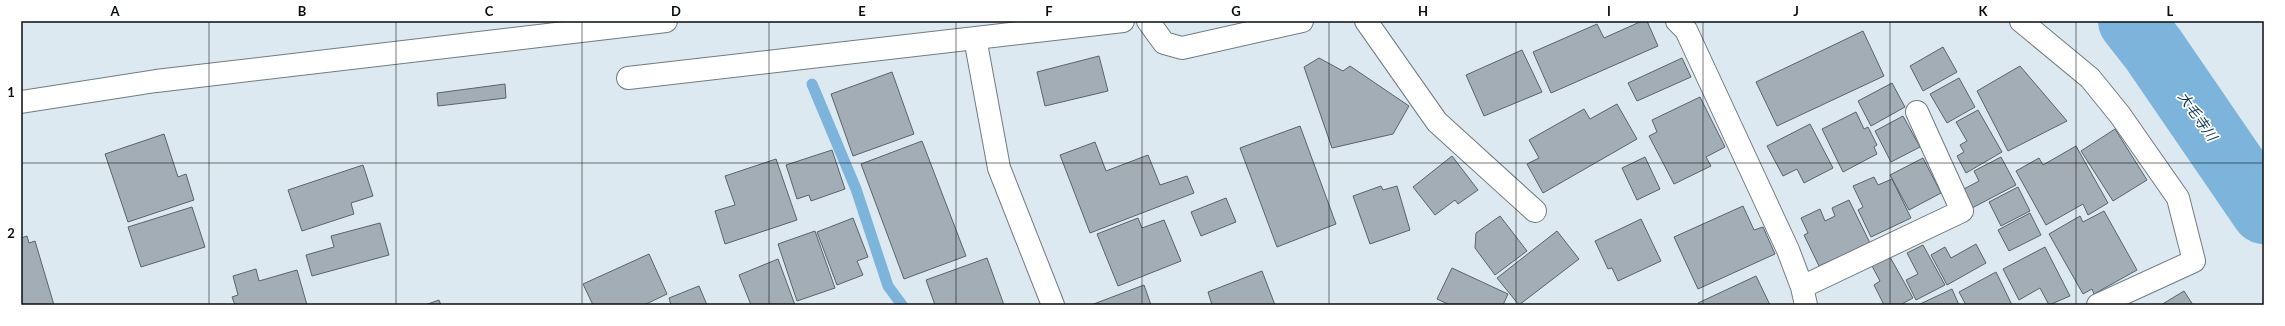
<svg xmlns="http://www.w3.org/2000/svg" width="2285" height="326" viewBox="0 0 2285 326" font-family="Lato,'Noto Sans JP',sans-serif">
<rect width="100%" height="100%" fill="#dde9f1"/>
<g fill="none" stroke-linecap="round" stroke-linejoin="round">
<path stroke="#7db4db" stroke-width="11" d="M 812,84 L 856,189 L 888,286 L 902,305"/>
<path stroke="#7db4db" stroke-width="66" d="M 2131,21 L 2153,49 L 2264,211"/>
</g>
<path fill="#a2adb5" stroke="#59636a" d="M 1642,21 L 1647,21 L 1658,46 L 1551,93 L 1533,52 L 1597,24 L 1604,38 Z
M 1863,31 L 1884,76 L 1777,126 L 1756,82 Z
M 1943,47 L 1957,72 L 1923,91 L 1910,66 Z
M 1522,50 L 1542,92 L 1484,116 L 1466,75 Z
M 1099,56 L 1108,91 L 1045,106 L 1037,72 Z
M 1319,58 L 1343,71 L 1350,66 L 1409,106 L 1393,134 L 1332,148 L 1304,67 Z
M 1682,58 L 1691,77 L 1637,101 L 1628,83 Z
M 2020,66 L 2067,121 L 2008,151 L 1977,91 Z
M 892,72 L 914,134 L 853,156 L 831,94 Z
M 1959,78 L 1975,107 L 1947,123 L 1930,94 Z
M 1892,83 L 1905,107 L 1871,126 L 1858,101 Z
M 505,84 L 506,98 L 438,106 L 437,93 Z
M 1700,97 L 1725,147 L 1706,157 L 1711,166 L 1674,184 L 1649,136 L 1657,132 L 1652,120 Z
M 1617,104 L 1637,139 L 1543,193 L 1527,164 L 1539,158 L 1529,140 L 1584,109 L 1590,119 Z
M 1978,110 L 2002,152 L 1966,173 L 1957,156 L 1964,152 L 1960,145 L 1967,141 L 1956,122 Z
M 1856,112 L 1864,129 L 1868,127 L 1877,145 L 1874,147 L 1877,154 L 1843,172 L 1822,129 Z
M 1903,116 L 1920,147 L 1891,162 L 1875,131 Z
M 1810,124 L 1833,168 L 1804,183 L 1797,169 L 1783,176 L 1767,146 Z
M 1300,126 L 1336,224 L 1277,247 L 1240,148 Z
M 2115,129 L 2147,180 L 2113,201 L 2081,151 Z
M 164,134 L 178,177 L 186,174 L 194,200 L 128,222 L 105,154 Z
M 922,141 L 966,256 L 904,279 L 861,164 Z
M 1095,142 L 1106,171 L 1148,155 L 1160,185 L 1187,176 L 1194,193 L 1090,233 L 1060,155 Z
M 2076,146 L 2108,203 L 2088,215 L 2083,204 L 2046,225 L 2016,171 L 2039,158 L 2043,165 Z
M 832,150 L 845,189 L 811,201 L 809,195 L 797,199 L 786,165 Z
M 1452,156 L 1478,190 L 1458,204 L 1455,200 L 1435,215 L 1413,187 Z
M 1645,157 L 1660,189 L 1637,200 L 1622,168 Z
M 2001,157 L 2016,185 L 1972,208 L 1962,190 L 1979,181 L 1974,171 Z
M 1923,158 L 1941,193 L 1909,210 L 1890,175 Z
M 776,159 L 797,220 L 725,244 L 715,211 L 735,205 L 725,176 Z
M 363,165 L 373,196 L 351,203 L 354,214 L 302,231 L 288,190 Z
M 1874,177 L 1878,185 L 1892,179 L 1911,218 L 1871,237 L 1858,210 L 1863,207 L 1853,186 Z
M 1381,186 L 1383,190 L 1397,186 L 1410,230 L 1370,244 L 1353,196 Z
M 2018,187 L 2030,211 L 2001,226 L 1989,202 Z
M 1226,198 L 1236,222 L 1201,236 L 1191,212 Z
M 1849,200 L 1870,243 L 1819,266 L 1804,235 L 1808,233 L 1801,218 L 1820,209 L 1825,221 L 1835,216 L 1832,208 Z
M 1743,206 L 1754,230 L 1763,227 L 1775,254 L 1698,289 L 1674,237 Z
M 192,207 L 205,247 L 141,267 L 128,227 Z
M 2104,211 L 2137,270 L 2094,294 L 2092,289 L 2083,294 L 2049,234 L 2080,216 L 2083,222 Z
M 2030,213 L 2041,235 L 2009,251 L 1998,230 Z
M 1500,216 L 1527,251 L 1495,275 L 1475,248 L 1476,233 Z
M 853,218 L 868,257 L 857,261 L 863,275 L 837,285 L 817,232 Z
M 1138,218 L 1142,228 L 1164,220 L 1181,261 L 1118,286 L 1097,234 Z
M 1641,219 L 1661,261 L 1618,281 L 1612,268 L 1608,269 L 1595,241 Z
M 380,223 L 389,255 L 312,276 L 306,255 L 334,247 L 331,236 Z
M 815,231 L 835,288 L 797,301 L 778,244 Z
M 1557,231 L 1579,259 L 1519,305 L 1497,278 Z
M 27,236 L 29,243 L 35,241 L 54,305 L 21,305 L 21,238 Z
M 1976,244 L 1986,263 L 1947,285 L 1931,255 L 1945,247 L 1951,258 Z
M 1923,245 L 1945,285 L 1916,300 L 1906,280 L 1918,274 L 1907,253 Z
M 2045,247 L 2070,296 L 2049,305 L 2040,288 L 2019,300 L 2003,269 Z
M 649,254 L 667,294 L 644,305 L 593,305 L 583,284 Z
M 1890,257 L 1913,298 L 1900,305 L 1884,305 L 1874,285 L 1880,281 L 1872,266 Z
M 987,258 L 1004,305 L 935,305 L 926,280 Z
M 778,259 L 795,305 L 751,305 L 739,275 Z
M 1452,268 L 1508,294 L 1503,305 L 1450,305 L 1437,299 Z
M 256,269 L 259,281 L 297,270 L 307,305 L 235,305 L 232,297 L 238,295 L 233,276 Z
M 1262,271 L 1275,305 L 1212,305 L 1208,292 Z
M 1996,272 L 2012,305 L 1966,305 L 1959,292 Z
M 1756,276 L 1770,305 L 1699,305 L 1698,303 Z
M 1144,285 L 1151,305 L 1091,305 Z
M 699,286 L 707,305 L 671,305 L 669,298 Z
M 1952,289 L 1959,305 L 1918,305 Z
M 2184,291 L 2193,305 L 2161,305 Z
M 439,300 L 441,305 L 425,305 Z"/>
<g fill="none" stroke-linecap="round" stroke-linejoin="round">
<defs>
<path id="minor" d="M 1148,21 L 1164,43 L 1182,48 L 1302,21
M 1366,21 L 1437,122 L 1535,211
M 1677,21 L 1686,30 L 1788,250 L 1802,287 L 1806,305
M 2021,21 L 2090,78 L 2120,115 L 2178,198 L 2194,261 L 2098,305
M 975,38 L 999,168 L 1053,305
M 628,78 L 1123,21
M 21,102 L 156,81 L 666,21
M 1802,287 L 1962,211 L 1917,112"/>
</defs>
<use href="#minor" stroke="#717b83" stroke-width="24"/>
<use href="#minor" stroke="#fff" stroke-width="22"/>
</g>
<path fill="none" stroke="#090d0f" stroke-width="1" stroke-opacity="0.55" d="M 209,21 L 209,305M 396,21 L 396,305M 582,21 L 582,305M 769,21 L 769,305M 956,21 L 956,305M 1142,21 L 1142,305M 1329,21 L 1329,305M 1516,21 L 1516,305M 1703,21 L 1703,305M 1890,21 L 1890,305M 2076,21 L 2076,305M 21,163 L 2264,163"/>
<g text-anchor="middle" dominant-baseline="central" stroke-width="3.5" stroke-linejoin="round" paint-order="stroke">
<g font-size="14" font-style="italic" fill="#0a3752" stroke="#fff">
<text transform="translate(2198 116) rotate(55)">大毛寺川</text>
</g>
</g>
<rect width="2285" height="326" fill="none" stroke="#ffffff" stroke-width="44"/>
<rect x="22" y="22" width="2241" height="282" fill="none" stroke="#090d0f" stroke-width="1.5"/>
<g font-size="13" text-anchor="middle" font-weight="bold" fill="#090d0f">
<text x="115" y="16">A</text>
<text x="302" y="16">B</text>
<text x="489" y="16">C</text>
<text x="676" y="16">D</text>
<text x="862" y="16">E</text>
<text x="1049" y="16">F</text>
<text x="1236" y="16">G</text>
<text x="1423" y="16">H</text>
<text x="1609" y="16">I</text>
<text x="1796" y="16">J</text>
<text x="1983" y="16">K</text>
<text x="2170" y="16">L</text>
<text x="11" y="97">1</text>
<text x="11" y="238">2</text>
</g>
</svg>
